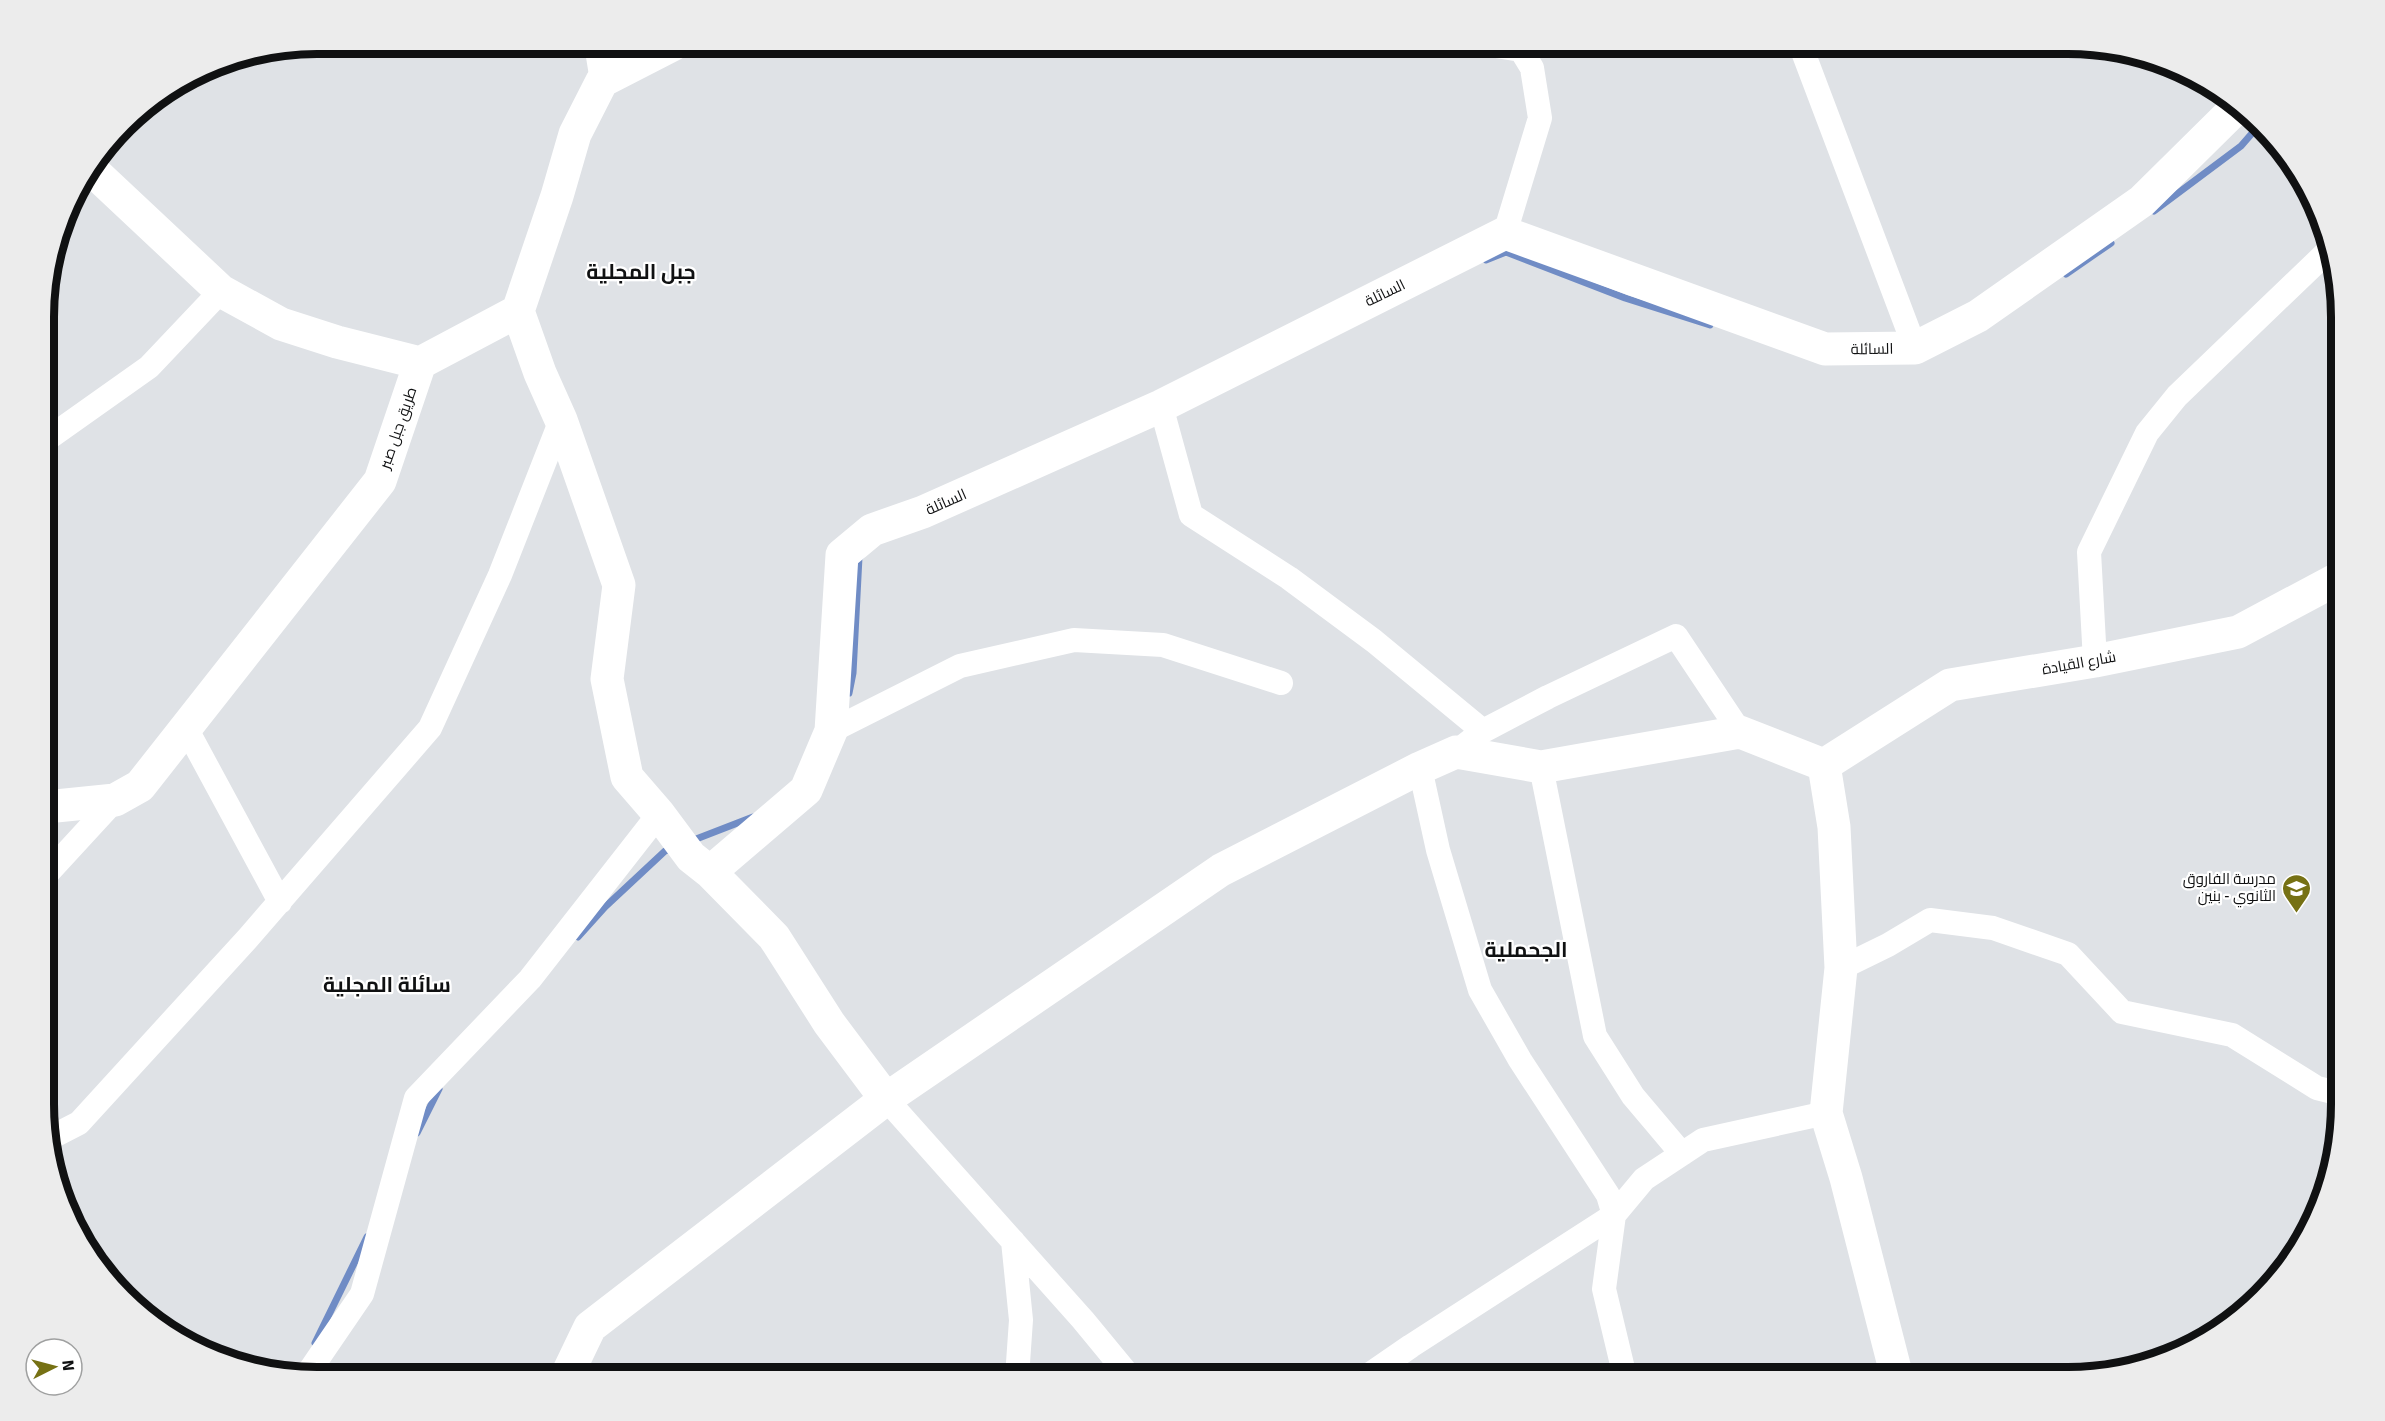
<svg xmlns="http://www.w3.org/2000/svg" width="2385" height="1421" viewBox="0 0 2385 1421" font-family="Signika,Cairo,sans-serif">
<rect width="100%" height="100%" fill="#dfe2e6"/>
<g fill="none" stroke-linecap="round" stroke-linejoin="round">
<path stroke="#708cc5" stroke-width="7" d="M 2154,211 L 2241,146 L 2261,123
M 1486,260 L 1506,252 L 1625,298 L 1710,325
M 2066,274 L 2111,243
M 849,693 L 853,673 L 859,557 L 861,556
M 691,841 L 753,817
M 578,937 L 605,907 L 665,851 L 672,849
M 417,1133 L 439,1089
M 315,1343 L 367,1237"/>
<path stroke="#fff" stroke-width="24" d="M 596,44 L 602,81
M 1483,44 L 1521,50 L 1532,68 L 1540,118 L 1505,233
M 1800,44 L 1915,348
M 1161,406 L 1191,515 L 1289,578 L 1374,641 L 1483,731 L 1456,752
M 46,440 L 149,367 L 221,291
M 2095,661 L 2089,552 L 2147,433 L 2177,396 L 2327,252
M 186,728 L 280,902
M 831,731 L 960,666 L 1074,640 L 1163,645 L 1281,683
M 1483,731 L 1548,697 L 1676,636 L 1740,732
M 1541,767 L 1595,1036 L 1633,1096 L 1682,1154
M 1420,768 L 1438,850 L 1480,990 L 1520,1060 L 1608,1195 L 1614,1215 L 1604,1289 L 1625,1377
M 46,875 L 115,800
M 1841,968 L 1888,945 L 1930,920 L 1993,928 L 2068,954 L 2122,1012 L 2232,1035 L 2317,1088 L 2341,1094
M 886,1099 L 1083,1320 L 1130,1377
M 46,1140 L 79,1123 L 248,938 L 430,728 L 500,575 L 561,420
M 1013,1241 L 1021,1320 L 1017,1377
M 306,1376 L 362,1294 L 416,1098 L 530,979 L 659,814
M 1366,1377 L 1411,1346 L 1614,1215 L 1644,1179 L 1703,1140 L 1826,1113"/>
<path stroke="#fff" stroke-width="33" d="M 92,170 L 221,291 L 281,324 L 337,342 L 420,363
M 518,311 L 540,373 L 561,420 L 619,585 L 607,679 L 627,777 L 659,814 L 691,857 L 710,872 L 774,937 L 829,1023 L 886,1099
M 1824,765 L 1834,827 L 1841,968 L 1826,1113 L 1846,1178 L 1897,1377
M 1824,765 L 1950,685 L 2095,661 L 2238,632 L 2341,577
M 46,807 L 115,800 L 140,786 L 380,481 L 420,363 L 518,311 L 557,196 L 575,134 L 602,81 L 674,44
M 710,872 L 806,790 L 831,731 L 842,555 L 872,530 L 923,512 L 1161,406 L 1505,233 L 1825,349 L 1915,348 L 1978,316 L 2142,201 L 2230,114 L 2237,104
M 566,1377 L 590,1327 L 886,1099 L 1221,870 L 1420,768 L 1456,752 L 1541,767 L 1740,732 L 1824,765"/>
</g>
<defs>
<symbol id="school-pin" viewBox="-11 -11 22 30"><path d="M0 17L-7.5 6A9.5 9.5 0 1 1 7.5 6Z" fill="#767114" stroke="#fff"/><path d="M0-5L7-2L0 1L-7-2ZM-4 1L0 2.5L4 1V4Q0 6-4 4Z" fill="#fff"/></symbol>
</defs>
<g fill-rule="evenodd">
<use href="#school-pin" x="2280" y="872" width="33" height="45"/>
</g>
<g text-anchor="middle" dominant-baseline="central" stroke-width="4.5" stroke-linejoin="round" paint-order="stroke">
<g font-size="15" fill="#101112" stroke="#fff">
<text transform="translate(1385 293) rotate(-26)">السائلة</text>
<text transform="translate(1872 349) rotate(-1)">السائلة</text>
<text transform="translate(398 428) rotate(-71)">طريق جبل صبر</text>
<text transform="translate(946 502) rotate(-24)">السائلة</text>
<text transform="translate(2079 663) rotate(-10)">شارع القيادة</text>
</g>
<g font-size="15" fill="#101112" stroke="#fff" text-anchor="end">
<text x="2276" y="879">مدرسة الفاروق<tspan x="2276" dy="17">الثانوي - بنين</tspan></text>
</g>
<g font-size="21" font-weight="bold" fill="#101112" stroke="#fff">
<text x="641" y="272">جبل المجلية</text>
<text x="1526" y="950">الجحملية</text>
<text x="387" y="985">سائلة المجلية</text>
</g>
</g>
<path d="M0 0H2385V1421H0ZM317 54H2068A263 263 0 0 1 2331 317V1104A263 263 0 0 1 2068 1367H317A263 263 0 0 1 54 1104V317A263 263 0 0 1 317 54Z" fill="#ececec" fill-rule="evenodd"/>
<path fill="none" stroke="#101112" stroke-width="8" d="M317 54H2068A263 263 0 0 1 2331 317V1104A263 263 0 0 1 2068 1367H317A263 263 0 0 1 54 1104V317A263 263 0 0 1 317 54Z"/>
<g transform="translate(54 1367) rotate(84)"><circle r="28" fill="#ffffff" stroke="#9fa0a0" stroke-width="1.5"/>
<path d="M0-4.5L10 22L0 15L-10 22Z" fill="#767114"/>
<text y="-9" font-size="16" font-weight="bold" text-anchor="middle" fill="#101112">N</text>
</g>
</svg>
